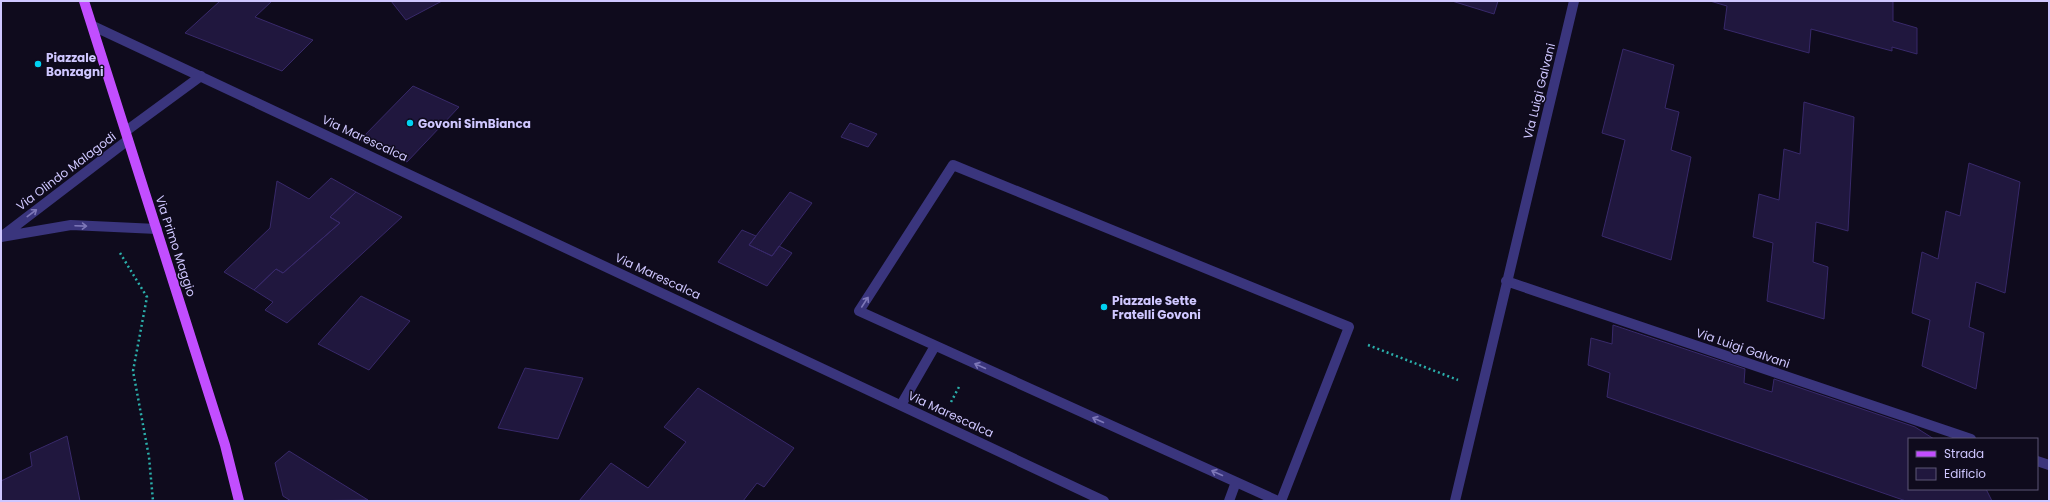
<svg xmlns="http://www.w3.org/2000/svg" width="2050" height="502" viewBox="0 0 2050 502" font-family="Poppins,sans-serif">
<rect width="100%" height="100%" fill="#0f0b1d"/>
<path fill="#20173e" stroke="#38296a" d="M 220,1 L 272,1 L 255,17 L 313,40 L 282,71 L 185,33 Z
M 391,1 L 442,1 L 406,20 Z
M 1452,1 L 1498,1 L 1494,14 Z
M 1710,1 L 1891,1 L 1893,2 L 1893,21 L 1917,28 L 1917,54 L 1892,47 L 1892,51 L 1811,29 L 1809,53 L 1724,29 L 1727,6 Z
M 1623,49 L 1674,65 L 1665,108 L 1679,112 L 1671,150 L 1691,157 L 1671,260 L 1602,236 L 1625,140 L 1602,133 Z
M 413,86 L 459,107 L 407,162 L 360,140 Z
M 1804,102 L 1854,117 L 1848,231 L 1816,222 L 1813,262 L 1828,267 L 1824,319 L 1767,301 L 1773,243 L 1753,237 L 1759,194 L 1779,200 L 1784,149 L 1800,154 Z
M 850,123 L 877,134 L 868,147 L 841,137 Z
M 1969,163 L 2020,182 L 2005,293 L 1976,282 L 1969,327 L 1984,333 L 1976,389 L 1922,366 L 1930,320 L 1912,313 L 1922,252 L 1938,259 L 1946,211 L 1960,216 Z
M 331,178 L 356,192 L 330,217 L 340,223 L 283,273 L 276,269 L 254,290 L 224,272 L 270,228 L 277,181 L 309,199 Z
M 356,192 L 402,217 L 287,323 L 265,310 L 273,302 L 254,290 L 276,269 L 283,273 L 340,223 L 330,217 Z
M 790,192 L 812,203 L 772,256 L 749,245 Z
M 742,230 L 756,236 L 749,245 L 772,256 L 779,246 L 792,253 L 767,286 L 718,262 Z
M 361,296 L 410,321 L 369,370 L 318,344 Z
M 1613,325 L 1745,369 L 1744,383 L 1772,392 L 1774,379 L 1915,427 L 1934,439 L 1909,439 L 1909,489 L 1986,489 L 1992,501 L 1906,501 L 1607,397 L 1610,373 L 1588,365 L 1591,338 L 1612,344 Z
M 525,368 L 583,378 L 558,439 L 498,428 Z
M 698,388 L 794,448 L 764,487 L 757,483 L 743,501 L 579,501 L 611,463 L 648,488 L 686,442 L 664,427 Z
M 67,436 L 80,501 L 1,501 L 1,481 L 32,466 L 30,453 Z
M 289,451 L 368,500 L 291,501 L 283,496 L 275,463 Z"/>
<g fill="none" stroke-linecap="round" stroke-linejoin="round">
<path stroke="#2bafab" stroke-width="2.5" stroke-dasharray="2 3" stroke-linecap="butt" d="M 120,253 L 147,297 L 133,371 L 149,457 L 153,501
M 1368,345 L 1458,380
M 951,402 L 960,385"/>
<path stroke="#3a357d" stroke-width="10" d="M 93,26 L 1104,501
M 126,131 L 201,76
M 1,237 L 128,140
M 1,237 L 71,225 L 157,229
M 1506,281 L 1971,439
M 901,405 L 935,346
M 2037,461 L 2049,465
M 1229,501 L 1236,482
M 1278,501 L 859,311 L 953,165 L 1349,327 L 1281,501
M 1455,501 L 1574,1"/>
<path stroke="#c24eff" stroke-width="10" d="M 84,1 L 225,445 L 239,501"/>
</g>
<defs><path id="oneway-shaft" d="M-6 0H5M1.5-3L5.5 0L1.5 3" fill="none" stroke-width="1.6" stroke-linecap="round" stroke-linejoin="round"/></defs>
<g stroke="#7d77b8">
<use href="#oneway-shaft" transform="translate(32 213) rotate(-37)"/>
<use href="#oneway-shaft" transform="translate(81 226) rotate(2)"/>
<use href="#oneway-shaft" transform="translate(865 302) rotate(-57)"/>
<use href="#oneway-shaft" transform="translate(980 366) rotate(-156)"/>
<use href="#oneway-shaft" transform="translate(1098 420) rotate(-156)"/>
<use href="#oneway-shaft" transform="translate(1217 473) rotate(-156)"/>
</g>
<g fill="#00d2f2" stroke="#0f0b1d" stroke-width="1.5">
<circle cx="38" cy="64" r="4"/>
<circle cx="410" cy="123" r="4"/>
<circle cx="1104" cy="307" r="4"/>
</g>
<g text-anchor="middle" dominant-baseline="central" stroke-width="3" stroke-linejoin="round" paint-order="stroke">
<g font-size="12" font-weight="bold" fill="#cfc7ff" stroke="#0f0b1d" text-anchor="start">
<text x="46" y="57">Piazzale<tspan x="46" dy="14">Bonzagni</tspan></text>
<text x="418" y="123">Govoni SimBianca</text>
<text x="1112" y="300">Piazzale Sette<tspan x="1112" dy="14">Fratelli Govoni</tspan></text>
</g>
<g font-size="12" fill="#cfc7ff" stroke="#0f0b1d">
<text transform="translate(1539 91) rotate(-76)">Via Luigi Galvani</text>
<text transform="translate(365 138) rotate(25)">Via Marescalca</text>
<text transform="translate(66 171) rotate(-37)">Via Olindo Malagodi</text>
<text transform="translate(176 246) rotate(72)">Via Primo Maggio</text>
<text transform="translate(658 276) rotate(25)">Via Marescalca</text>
<text transform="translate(1743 348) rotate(19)">Via Luigi Galvani</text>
<text transform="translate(951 414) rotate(25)">Via Marescalca</text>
</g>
</g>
<rect width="2050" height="502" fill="none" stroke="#cfc7ff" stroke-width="4"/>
<rect x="1908" y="438" width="130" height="52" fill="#0f0b1d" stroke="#5c5677"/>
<rect x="1916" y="451" width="20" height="6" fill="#c24eff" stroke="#5c5677"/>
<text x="1944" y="458" font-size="12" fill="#cfc7ff">Strada</text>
<rect x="1916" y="468" width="20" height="12" fill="#20173e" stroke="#5c5677"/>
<text x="1944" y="478" font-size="12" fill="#cfc7ff">Edificio</text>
</svg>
